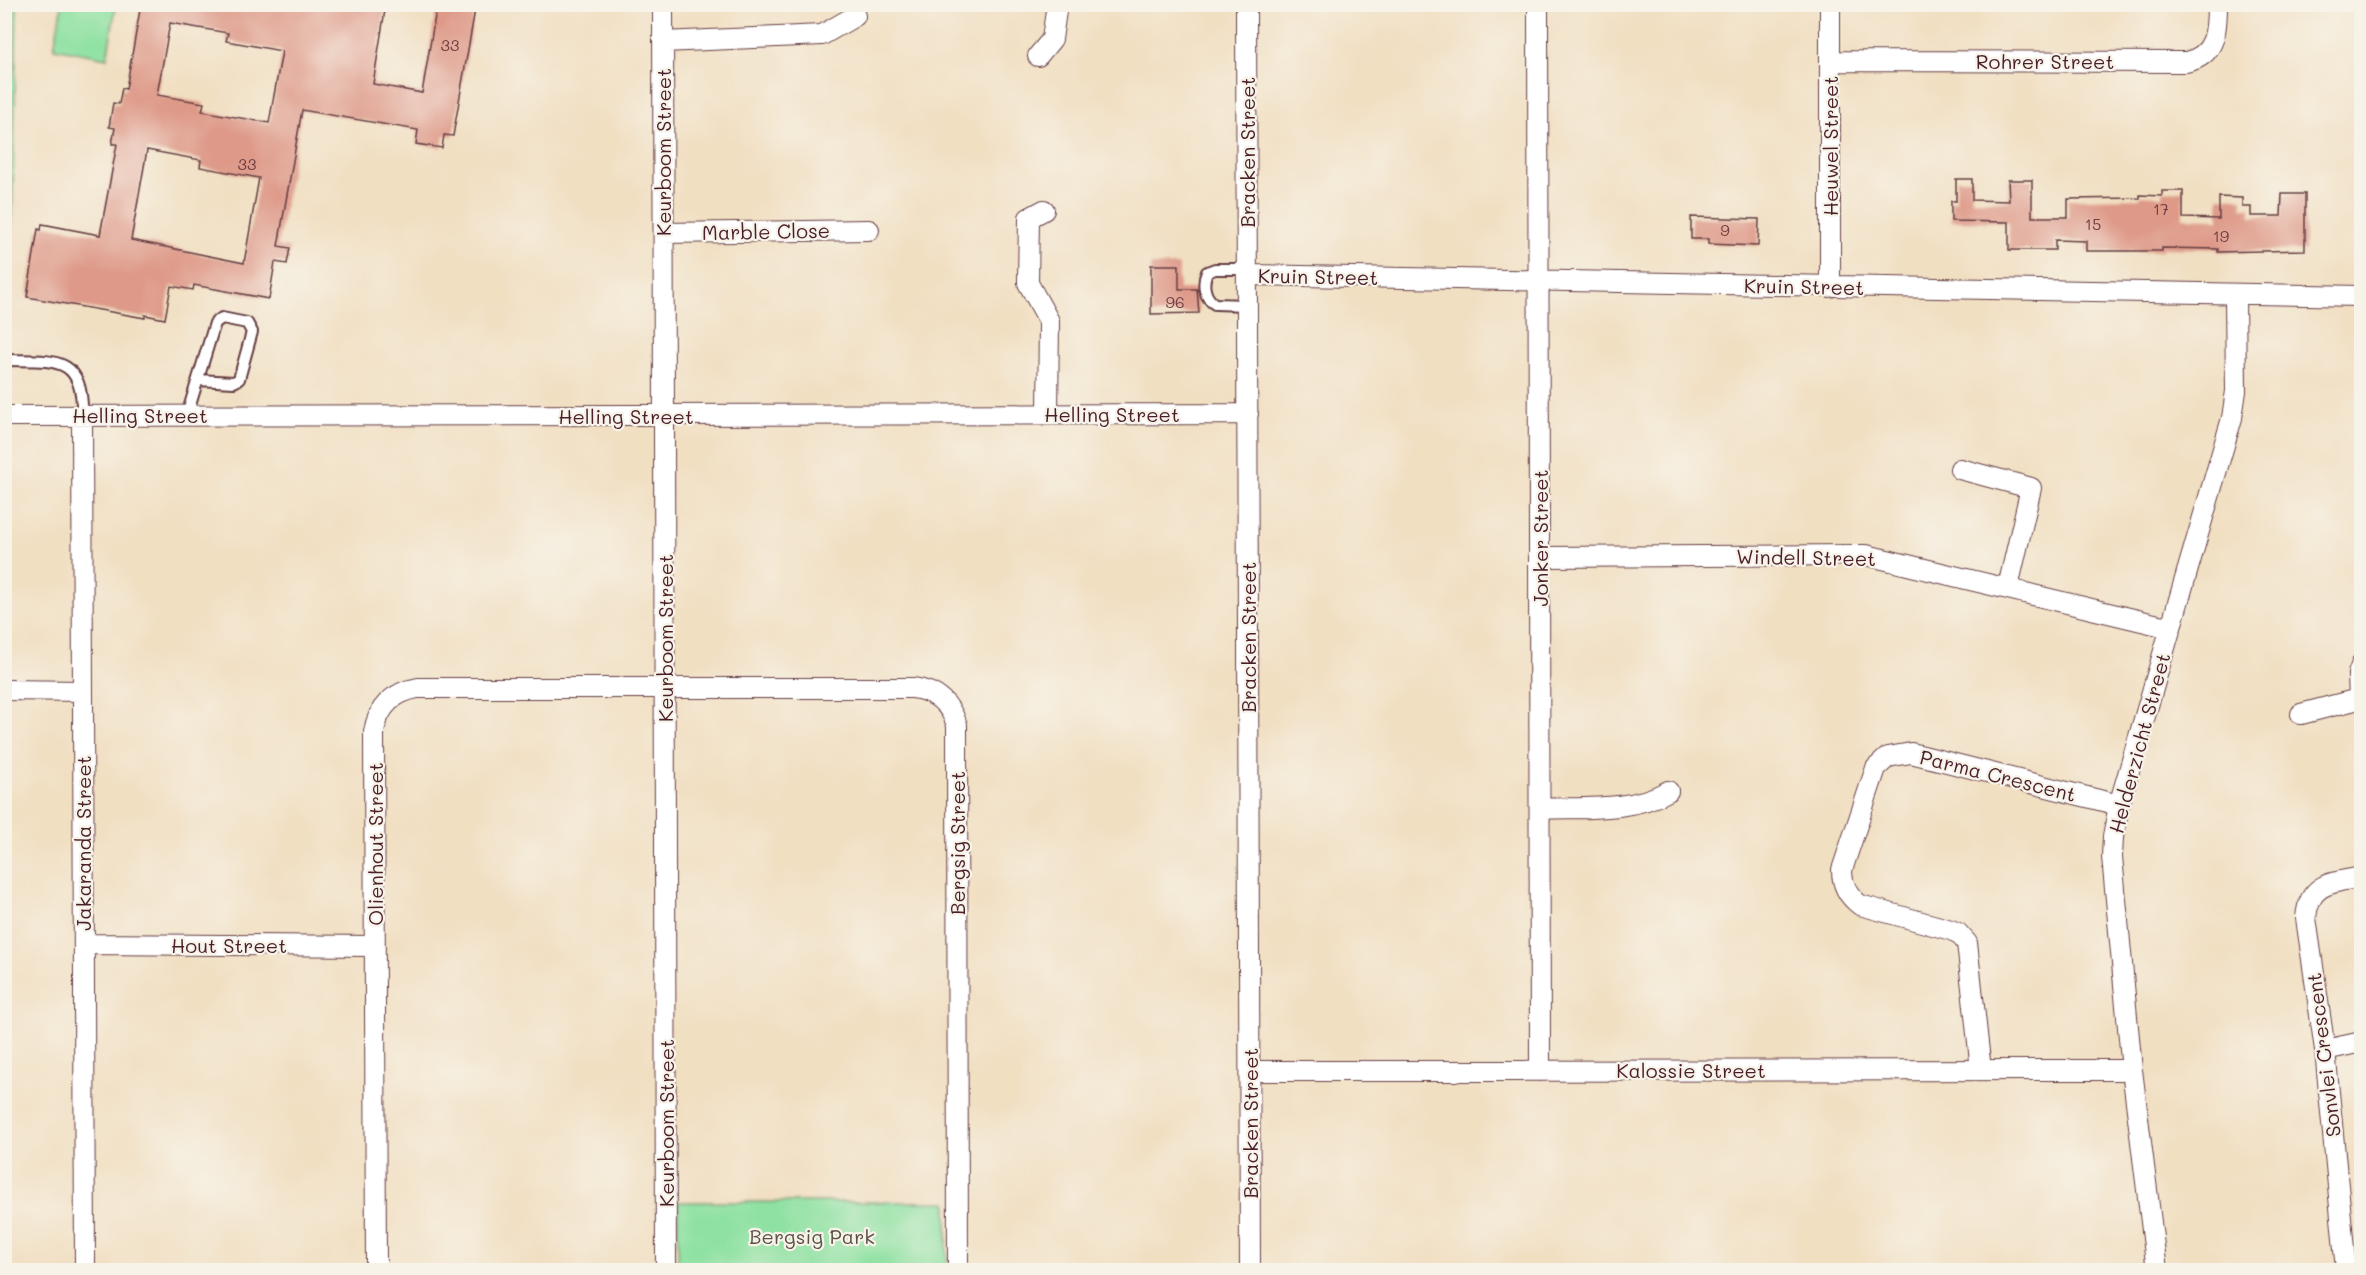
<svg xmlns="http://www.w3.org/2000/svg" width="2366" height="1275" viewBox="0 0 2366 1275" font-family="Mali,sans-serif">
<rect width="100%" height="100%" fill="#f7f3e8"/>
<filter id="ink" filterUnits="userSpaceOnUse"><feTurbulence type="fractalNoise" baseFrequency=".0167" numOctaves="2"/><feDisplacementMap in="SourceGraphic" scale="12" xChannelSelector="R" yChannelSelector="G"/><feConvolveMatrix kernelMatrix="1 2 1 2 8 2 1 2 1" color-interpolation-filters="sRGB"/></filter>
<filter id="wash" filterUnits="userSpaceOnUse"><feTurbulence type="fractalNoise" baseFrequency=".008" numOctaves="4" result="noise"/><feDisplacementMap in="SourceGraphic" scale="24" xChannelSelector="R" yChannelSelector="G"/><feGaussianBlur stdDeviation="1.35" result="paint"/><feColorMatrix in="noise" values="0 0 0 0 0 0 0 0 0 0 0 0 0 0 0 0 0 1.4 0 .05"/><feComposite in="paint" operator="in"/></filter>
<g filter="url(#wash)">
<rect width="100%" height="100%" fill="#f1dfc2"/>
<path fill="#8ee1a2" stroke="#6c8066" stroke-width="1.5" d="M 5,4 L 17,5 L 12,228 L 4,228 Z
M 62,5 L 116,5 L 107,58 L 54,48 Z
M 678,1202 L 947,1202 L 947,1270 L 678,1270 Z"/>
<g id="blocks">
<path fill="#de9988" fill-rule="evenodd" d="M 141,4 L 386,4 L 373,84 L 422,93 L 437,4 L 476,4 L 453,136 L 444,135 L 442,148 L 416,144 L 418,130 L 302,110 L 278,246 L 290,248 L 287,264 L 275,262 L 269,299 L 194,285 L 193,290 L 171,286 L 165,319 L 145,315 L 145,318 L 27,297 L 38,229 L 41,230 L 42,224 L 100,235 L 117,144 L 112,144 L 115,128 L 109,127 L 113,103 L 119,104 L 122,88 L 126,89 ZM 170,23 L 228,33 L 226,41 L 282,51 L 269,123 L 202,111 L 204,103 L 157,95 ZM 147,150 L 201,160 L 200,167 L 259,178 L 244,263 L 131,240 Z
M 1956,179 L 1972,179 L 1972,200 L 2009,201 L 2008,180 L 2032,180 L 2032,217 L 2068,217 L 2068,199 L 2140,198 L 2140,195 L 2162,196 L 2162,191 L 2183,191 L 2183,218 L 2219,219 L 2219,197 L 2242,198 L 2242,207 L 2251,207 L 2251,216 L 2281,216 L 2282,194 L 2305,194 L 2305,250 L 2218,252 L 2218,249 L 2162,248 L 2162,251 L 2086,251 L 2086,241 L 2055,240 L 2055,250 L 2009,250 L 2009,222 L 1951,221 L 1951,201 L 1956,201 Z
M 1691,217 L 1759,219 L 1758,246 L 1708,244 L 1708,239 L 1691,239 Z
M 1151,265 L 1179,265 L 1179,289 L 1197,289 L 1199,313 L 1151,314 Z"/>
</g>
</g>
<g filter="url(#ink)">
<use href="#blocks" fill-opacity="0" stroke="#633c42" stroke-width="1.5"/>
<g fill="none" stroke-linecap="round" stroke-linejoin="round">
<defs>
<path id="service" d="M 1247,305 L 1215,304 C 1204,298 1202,283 1207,272 L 1215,269 L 1247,269
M 4,360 C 53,361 84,354 82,415
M 187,415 L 215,323 L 222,318 L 247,323 L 252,332 L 239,379 L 234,382 L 198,380"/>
<path id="minor" d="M 663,4 L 666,1270
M 1246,4 L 1250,1270
M 1538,4 L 1540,1071
M 1830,4 L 1830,287
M 663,42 L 822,35 L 855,16
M 1038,56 L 1052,39 L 1057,4
M 1831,61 L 2186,62 C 2216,56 2217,30 2217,4
M 1044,210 L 1029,218 L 1028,283 L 1049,321 L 1048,414
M 664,233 L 869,230
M 1247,275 L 2362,296
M 82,415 L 85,1270
M 4,416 L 1248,414
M 1960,469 L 2031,488 L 2008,587
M 1541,557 L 1866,555 L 2171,628
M 4,690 L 83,691
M 2359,699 L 2358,674 L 2362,663
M 2301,714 L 2362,698
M 1541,809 C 1583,807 1631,812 1668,791
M 84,944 L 375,946
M 2325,1050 L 2362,1042
M 1981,1070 L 1967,943 L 1958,933 L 1951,930 L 1860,905 C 1848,896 1842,885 1842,870 L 1876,768 L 1888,757 L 1911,753 L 2119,805
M 1250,1071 L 2132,1070
M 376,1270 L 374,732 C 378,707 393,692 418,688 L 913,688 C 935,691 950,703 957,725 L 958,1270
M 2157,1270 L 2132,1070 L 2112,857 L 2113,837 L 2119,805 L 2232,418 L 2236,391 L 2235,295
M 2346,1270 L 2325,1050 L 2306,918 C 2309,882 2332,883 2362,877"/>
</defs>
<use href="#service" stroke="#633c42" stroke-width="14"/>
<use href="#minor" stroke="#633c42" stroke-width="22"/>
<use href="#service" stroke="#fff" stroke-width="10"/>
<use href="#minor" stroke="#fff" stroke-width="20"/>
</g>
</g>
<g text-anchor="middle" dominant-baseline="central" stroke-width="4.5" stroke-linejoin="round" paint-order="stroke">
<g font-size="16" fill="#6f3e42">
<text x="450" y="44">33</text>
<text x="247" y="163">33</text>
<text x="2161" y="208">17</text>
<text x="2093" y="223">15</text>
<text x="1725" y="229">9</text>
<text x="2221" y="235">19</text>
<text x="1175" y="301">96</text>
</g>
<g font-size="20" fill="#4a1f2b" stroke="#f7f3e8">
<text x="2045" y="61">Rohrer Street</text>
<text transform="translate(1830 146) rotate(-90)">Heuwel Street</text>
<text transform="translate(663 152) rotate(-90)">Keurboom Street</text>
<text transform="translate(1247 152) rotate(-90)">Bracken Street</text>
<text transform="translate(766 231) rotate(-1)">Marble Close</text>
<text transform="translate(1318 276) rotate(1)">Kruin Street</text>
<text transform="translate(1804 286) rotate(1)">Kruin Street</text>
<text x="1112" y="414">Helling Street</text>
<text x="140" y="415">Helling Street</text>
<text x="626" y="416">Helling Street</text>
<text transform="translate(1540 538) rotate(-90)">Jonker Street</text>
<text transform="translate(1806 557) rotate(1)">Windell Street</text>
<text transform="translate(1248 637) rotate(-90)">Bracken Street</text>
<text transform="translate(665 638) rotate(-90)">Keurboom Street</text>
<text transform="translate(2139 743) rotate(-75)">Helderzicht Street</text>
<text transform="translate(1998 775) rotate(14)">Parma Crescent</text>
<text transform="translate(83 843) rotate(-90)">Jakaranda Street</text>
<text transform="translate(957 843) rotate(-90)">Bergsig Street</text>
<text transform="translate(375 844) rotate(-90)">Olienhout Street</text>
<text x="229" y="945">Hout Street</text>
<text transform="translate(2323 1055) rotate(-97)">Sonvlei Crescent</text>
<text x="1691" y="1070">Kalossie Street</text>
<text transform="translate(666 1123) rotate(-90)">Keurboom Street</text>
<text transform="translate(1250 1123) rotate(-90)">Bracken Street</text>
</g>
<g font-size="20" fill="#5b5049" stroke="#f7f3e8">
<text x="812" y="1236">Bergsig Park</text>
</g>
</g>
<rect width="2366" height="1275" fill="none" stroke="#f7f3e8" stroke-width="24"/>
</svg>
